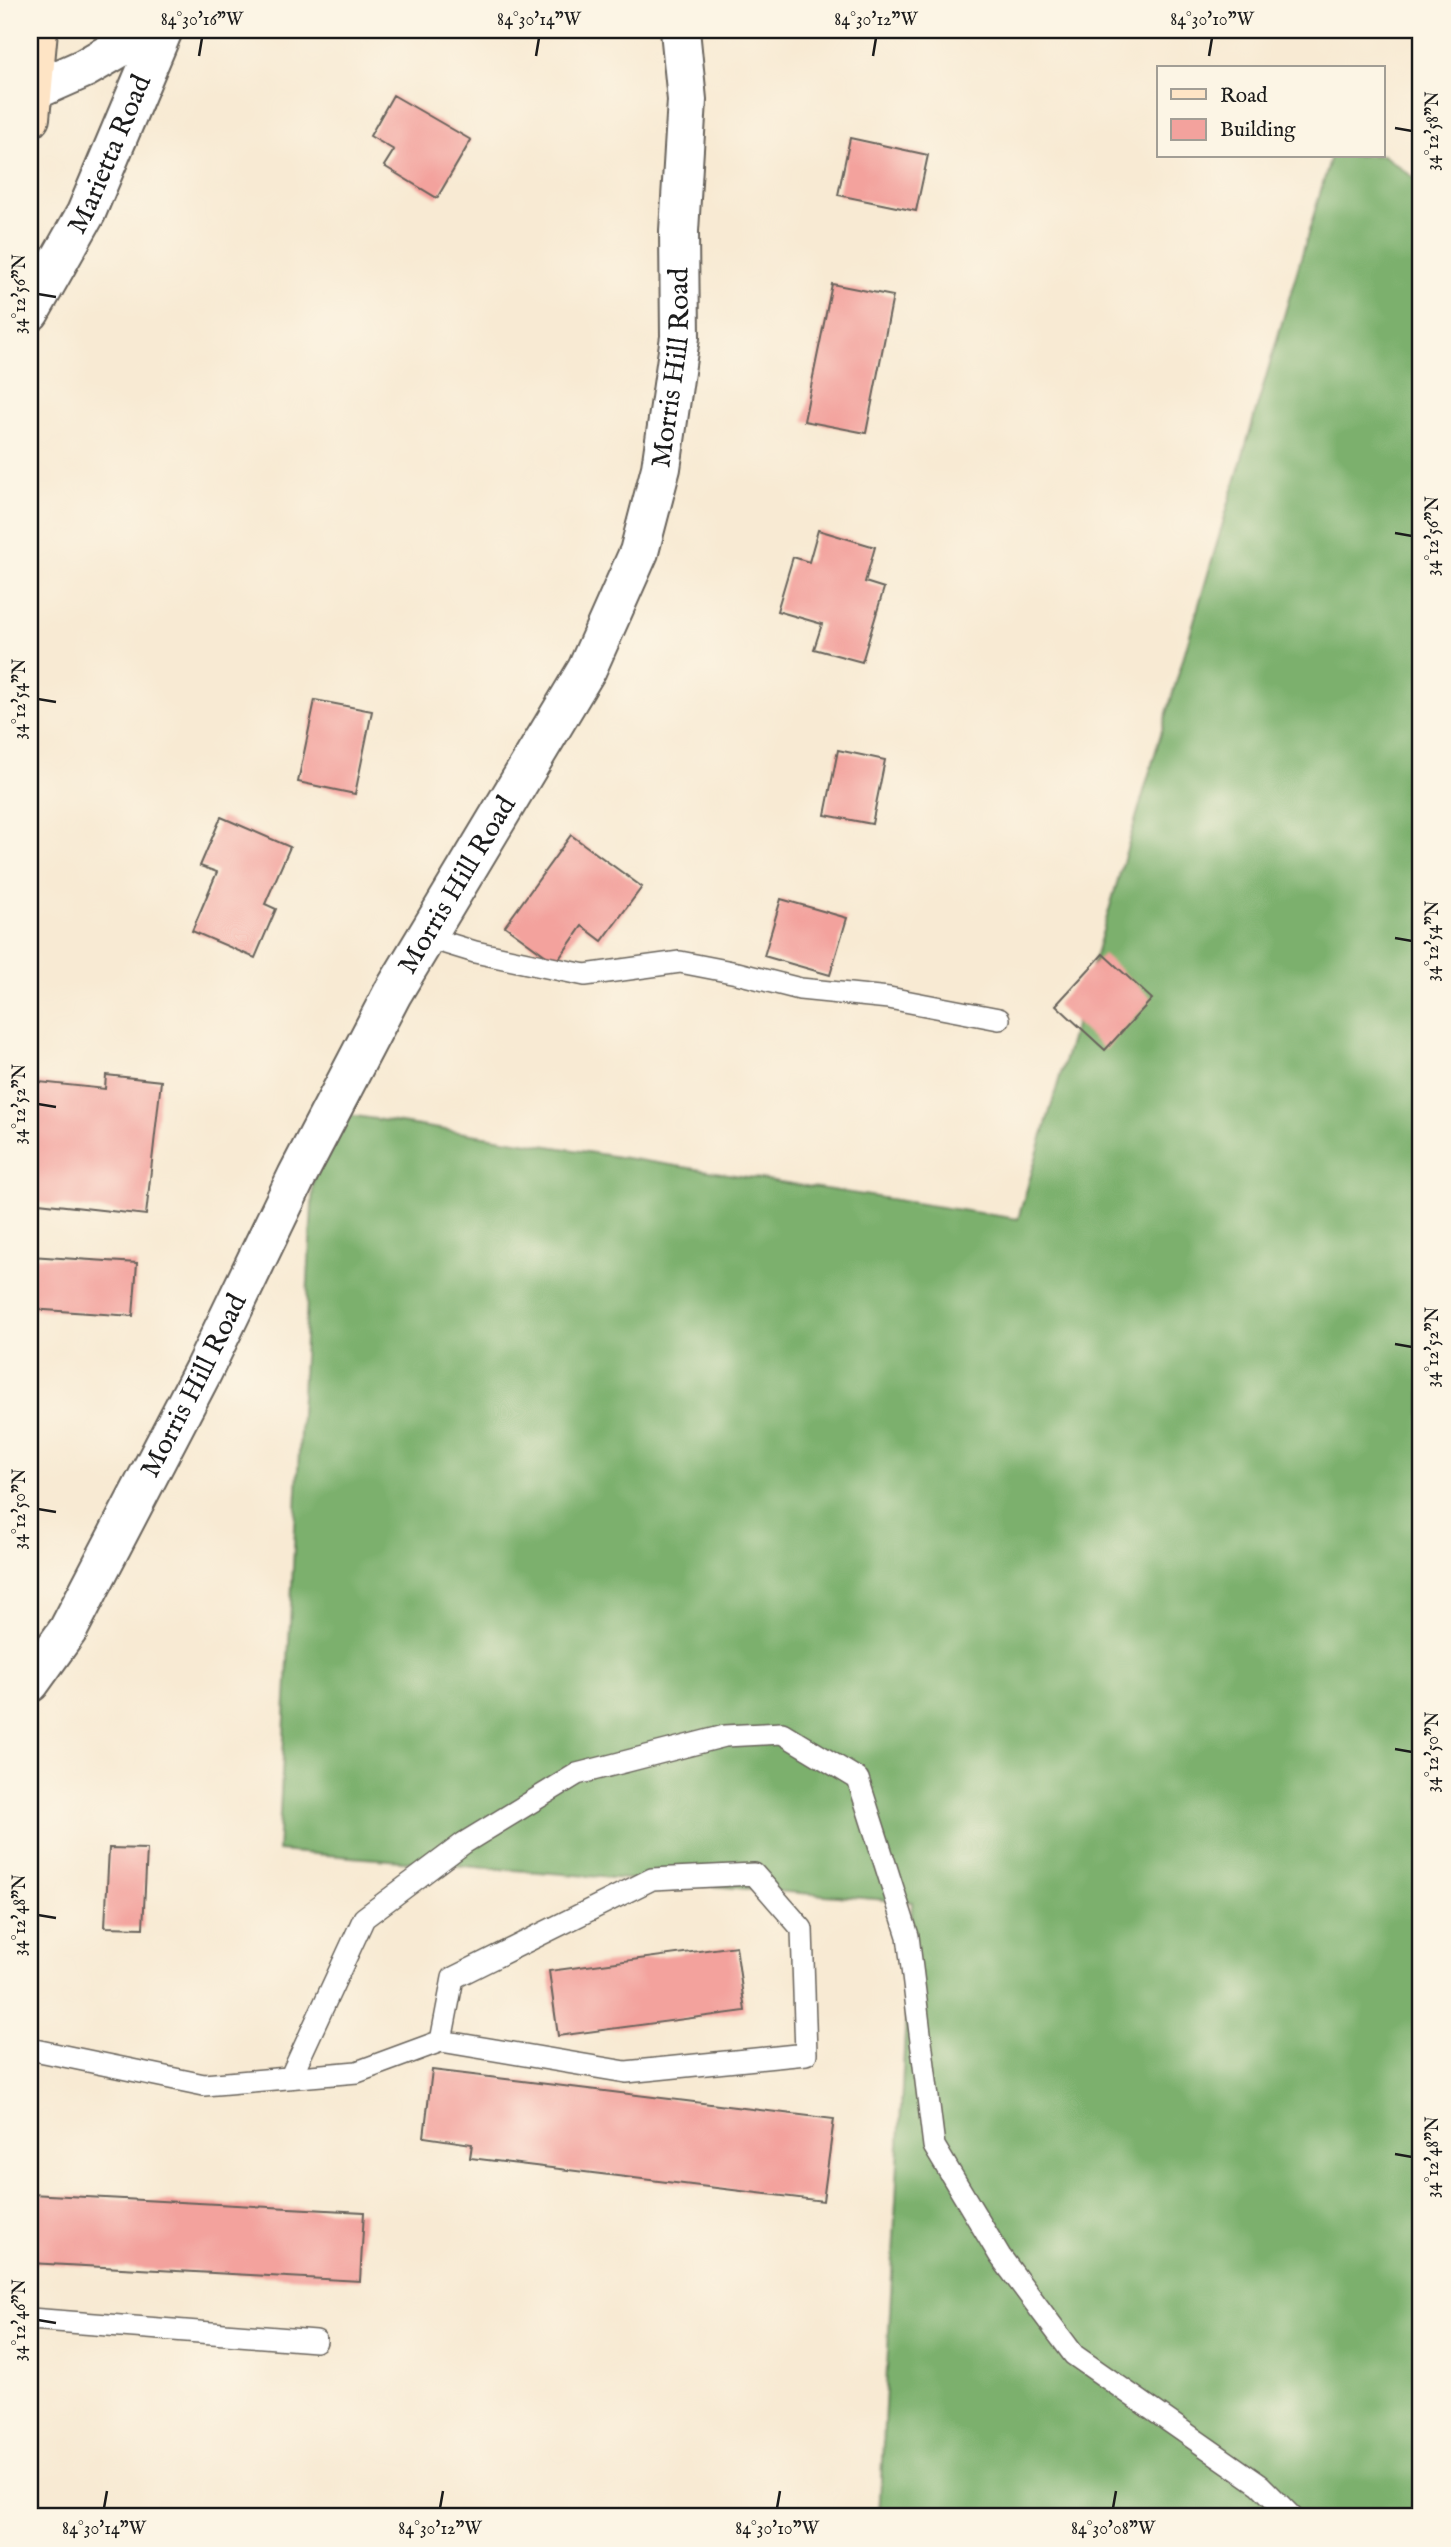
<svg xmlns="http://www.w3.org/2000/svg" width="1451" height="2547" viewBox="0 0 1451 2547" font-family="'IM FELL English',serif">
<rect width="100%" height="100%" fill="#fcf5e5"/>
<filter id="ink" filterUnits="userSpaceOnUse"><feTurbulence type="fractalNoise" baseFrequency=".0143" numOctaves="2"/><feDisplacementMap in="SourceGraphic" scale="14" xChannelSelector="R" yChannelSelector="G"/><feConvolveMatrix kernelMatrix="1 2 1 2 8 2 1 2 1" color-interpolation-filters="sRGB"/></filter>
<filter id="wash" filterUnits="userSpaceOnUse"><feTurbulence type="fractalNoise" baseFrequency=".00686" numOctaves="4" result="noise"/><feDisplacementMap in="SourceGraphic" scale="28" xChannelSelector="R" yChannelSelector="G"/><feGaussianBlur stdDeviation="1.57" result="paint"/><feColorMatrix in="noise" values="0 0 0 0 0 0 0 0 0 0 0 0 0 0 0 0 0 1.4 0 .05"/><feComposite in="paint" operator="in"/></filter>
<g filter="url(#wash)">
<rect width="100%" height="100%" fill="#f8ead3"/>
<path fill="#7bb06d" stroke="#4c6644" stroke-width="2" d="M 1383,155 L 1421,183 L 1421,2517 L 879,2517 L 912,1902 L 278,1851 L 317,1110 L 1018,1219 L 1331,156 Z"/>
<g id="blocks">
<path fill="#f3a29d" d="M 393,95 L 471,140 L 437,198 L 384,166 L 394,150 L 370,136 Z
M 850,138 L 928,155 L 916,211 L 838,195 Z
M 832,284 L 893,296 L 866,433 L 804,421 Z
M 818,530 L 875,547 L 865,582 L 884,588 L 862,662 L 814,649 L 822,624 L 777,611 L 793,557 L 809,562 Z
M 315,700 L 372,711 L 355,794 L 298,782 Z
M 838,750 L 885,760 L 872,824 L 825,815 Z
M 221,817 L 290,847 L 265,904 L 276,909 L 255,958 L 192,931 L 217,872 L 200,866 Z
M 571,835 L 642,887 L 602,941 L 582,926 L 556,963 L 505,926 Z
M 781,899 L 847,918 L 830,975 L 764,956 Z
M 1103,954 L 1152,999 L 1105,1050 L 1056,1005 Z
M 106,1075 L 161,1081 L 146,1215 L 30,1202 L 30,1081 L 105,1089 Z
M 30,1256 L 137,1263 L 133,1316 L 30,1309 Z
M 109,1848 L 147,1849 L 143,1928 L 105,1927 Z
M 736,1946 L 745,2011 L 558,2036 L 549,1971 Z
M 432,2070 L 834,2119 L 823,2201 L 470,2158 L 472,2144 L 424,2137 Z
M 30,2194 L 364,2212 L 360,2281 L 30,2263 Z"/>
</g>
</g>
<g filter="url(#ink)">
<use href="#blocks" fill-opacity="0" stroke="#69645c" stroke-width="2"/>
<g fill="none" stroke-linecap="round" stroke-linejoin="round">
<defs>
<path id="service" d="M 426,937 L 475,952 L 585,975 L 680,962 L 737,973 L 800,989 L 889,998 L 999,1019
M 30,2049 L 204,2085 L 357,2072 L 441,2041 L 626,2072 L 806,2054 L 802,1929 L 754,1874 L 652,1879 L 453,1978 L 441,2041
M 291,2076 L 364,1918 L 464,1843 L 577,1774 L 725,1736 L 782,1733 L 858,1779 L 908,1936 L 934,2146 L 1000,2256 L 1074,2355 L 1260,2485 L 1292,2517
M 30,2319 L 316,2341"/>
<g id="minor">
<path id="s1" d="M 30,1683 L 68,1630 L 203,1371 L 297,1176 L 392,994 L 587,669 L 639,552 L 661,468 L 680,337 L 679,231 L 687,100 L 680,30"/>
</g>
<g id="tertiary">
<path d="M 33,91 L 85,68 L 150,30"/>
<path id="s2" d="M 30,312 L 86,213 L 163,30"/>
</g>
<path id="secondary" d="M 30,118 L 38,30"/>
</defs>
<use href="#service" stroke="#69645c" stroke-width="24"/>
<use href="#minor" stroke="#69645c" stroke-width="42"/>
<use href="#tertiary" stroke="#69645c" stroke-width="42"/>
<use href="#secondary" stroke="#69645c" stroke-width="42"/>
<use href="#service" stroke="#fff" stroke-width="21"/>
<use href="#minor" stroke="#fff" stroke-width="38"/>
<use href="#tertiary" stroke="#fff" stroke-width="38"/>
<use href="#secondary" stroke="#fee4c5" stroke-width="38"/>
</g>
</g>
<path fill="none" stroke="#1c1c1c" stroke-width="2.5" d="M 199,56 L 202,38M 536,56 L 539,38M 873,56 L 876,38M 1209,56 L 1212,38M 1395,128 L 1412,131M 38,294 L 56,297M 1395,533 L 1412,536M 38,699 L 56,702M 1395,938 L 1412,941M 38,1104 L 56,1107M 1395,1344 L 1412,1347M 38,1509 L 56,1512M 1395,1749 L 1412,1752M 38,1915 L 56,1918M 1395,2154 L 1412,2157M 38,2320 L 56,2323M 104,2508 L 107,2491M 440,2508 L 443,2491M 777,2508 L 780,2491M 1113,2508 L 1116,2491"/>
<g text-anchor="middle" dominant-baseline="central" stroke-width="6" stroke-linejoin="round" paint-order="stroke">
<g font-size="28" fill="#1c1c1c" stroke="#fcf5e5">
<text stroke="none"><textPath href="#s2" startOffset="177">Marietta Road</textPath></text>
<text stroke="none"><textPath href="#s1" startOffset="1474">Morris Hill Road</textPath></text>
<text stroke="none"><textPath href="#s1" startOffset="906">Morris Hill Road</textPath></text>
<text stroke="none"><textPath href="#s1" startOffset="340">Morris Hill Road</textPath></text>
</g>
</g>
<rect width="1451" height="2547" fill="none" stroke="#fcf5e5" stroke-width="77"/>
<rect x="1157" y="66" width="228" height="91" fill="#fcf5e5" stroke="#a29e95" stroke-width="2"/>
<rect x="1171" y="89" width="35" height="10" fill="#fee4c5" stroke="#a29e95" stroke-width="2"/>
<text x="1220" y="102" font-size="21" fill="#1c1c1c">Road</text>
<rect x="1171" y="119" width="35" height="21" fill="#f3a29d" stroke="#a29e95" stroke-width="2"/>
<text x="1220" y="136" font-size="21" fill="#1c1c1c">Building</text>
<rect x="38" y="38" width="1374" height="2470" fill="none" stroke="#1c1c1c" stroke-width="2.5"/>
<g font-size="18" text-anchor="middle" fill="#1c1c1c">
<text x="202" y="25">84°30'16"W</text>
<text x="539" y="25">84°30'14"W</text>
<text x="876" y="25">84°30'12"W</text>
<text x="1212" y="25">84°30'10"W</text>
<text transform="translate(1432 131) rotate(-90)" y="6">34°12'58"N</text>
<text transform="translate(19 294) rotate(-90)" y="6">34°12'56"N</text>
<text transform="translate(1432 536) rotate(-90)" y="6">34°12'56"N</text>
<text transform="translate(19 699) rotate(-90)" y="6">34°12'54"N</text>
<text transform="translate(1432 941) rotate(-90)" y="6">34°12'54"N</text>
<text transform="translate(19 1104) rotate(-90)" y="6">34°12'52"N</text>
<text transform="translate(1432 1347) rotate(-90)" y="6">34°12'52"N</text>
<text transform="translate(19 1509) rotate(-90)" y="6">34°12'50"N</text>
<text transform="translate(1432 1752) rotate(-90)" y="6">34°12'50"N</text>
<text transform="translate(19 1915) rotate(-90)" y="6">34°12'48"N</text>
<text transform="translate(1432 2157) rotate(-90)" y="6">34°12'48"N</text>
<text transform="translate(19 2320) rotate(-90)" y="6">34°12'46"N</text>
<text x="104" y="2534">84°30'14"W</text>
<text x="440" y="2534">84°30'12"W</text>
<text x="777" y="2534">84°30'10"W</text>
<text x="1113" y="2534">84°30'08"W</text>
</g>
</svg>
